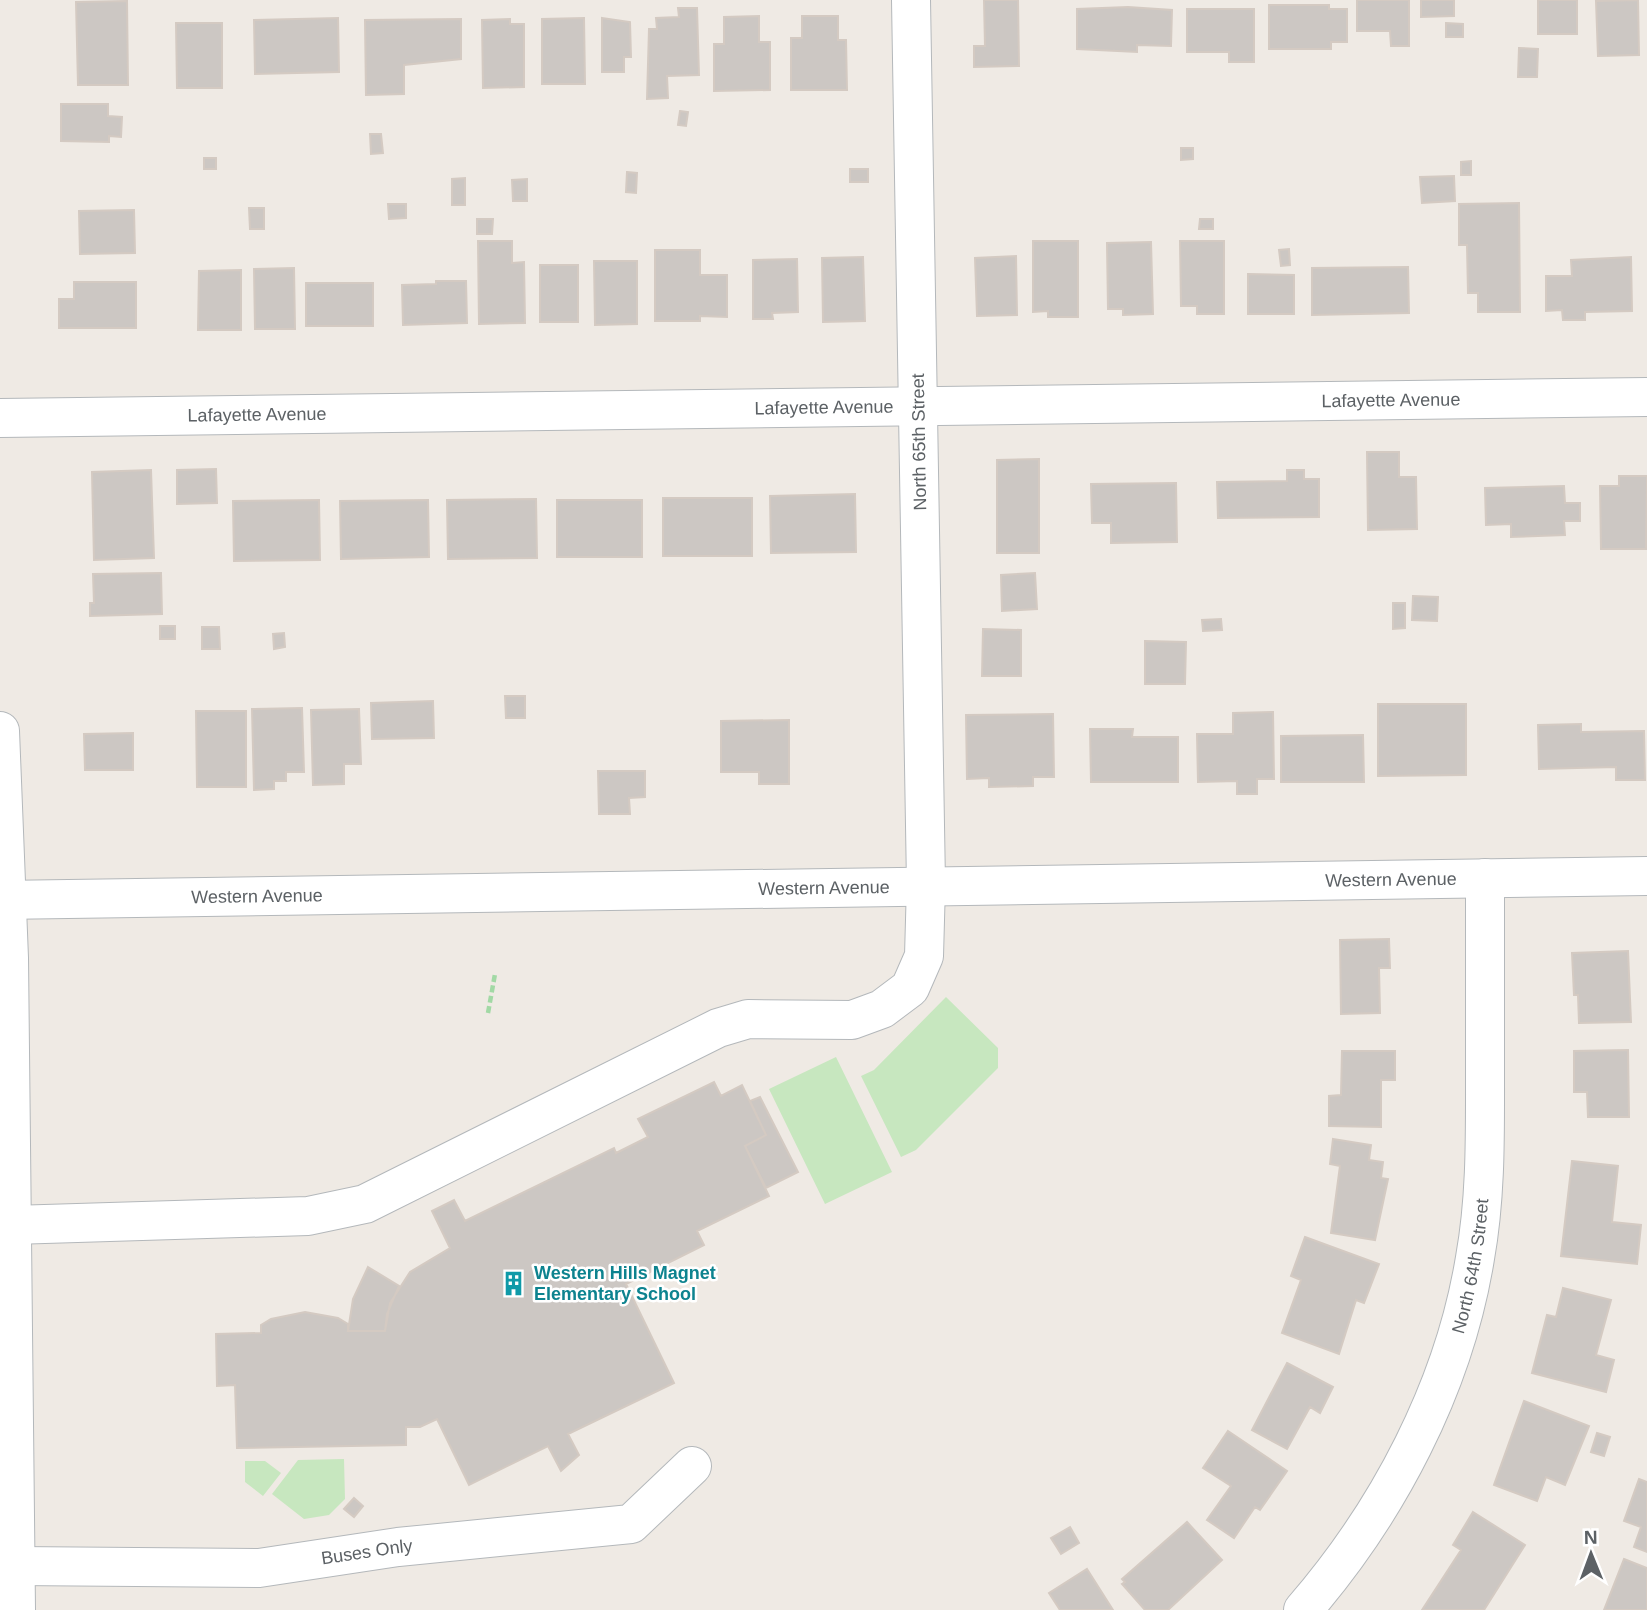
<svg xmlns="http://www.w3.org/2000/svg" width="1647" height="1610" viewBox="0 0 1647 1610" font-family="Arial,sans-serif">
<rect width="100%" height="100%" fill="#efeae4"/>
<path fill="#c7e7bf" d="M 946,997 L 998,1048 L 998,1068 L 916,1150 L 901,1157 L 861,1076 L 874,1070 Z
M 836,1057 L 892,1172 L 825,1204 L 769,1089 Z
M 344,1459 L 345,1499 L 329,1515 L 304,1519 L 272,1494 L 298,1460 Z
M 245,1461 L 265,1461 L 281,1473 L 263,1496 L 245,1482 Z"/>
<path fill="#ccc7c3" stroke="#d4cac2" stroke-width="2" d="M 984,0 L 1018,0 L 1019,66 L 974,67 L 974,46 L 985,46 Z
M 1357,0 L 1409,0 L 1409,46 L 1391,46 L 1390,31 L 1357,31 Z
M 1421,0 L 1454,0 L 1454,16 L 1421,17 Z
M 1538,0 L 1577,0 L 1577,34 L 1538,34 Z
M 1638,0 L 1639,55 L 1598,56 L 1596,1 Z
M 127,1 L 128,85 L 78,85 L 76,2 Z
M 1269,5 L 1329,5 L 1329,9 L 1347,9 L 1347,42 L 1331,42 L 1331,49 L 1269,49 Z
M 1128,7 L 1172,10 L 1171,46 L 1137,45 L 1137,52 L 1077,49 L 1077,9 Z
M 678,8 L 697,8 L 699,75 L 667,76 L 668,98 L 647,99 L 649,29 L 657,29 L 656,18 L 679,17 Z
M 1187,9 L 1254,9 L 1254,62 L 1229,62 L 1229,52 L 1187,52 Z
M 759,16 L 759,42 L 770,42 L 770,90 L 714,91 L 714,44 L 724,44 L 724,17 Z
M 802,16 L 838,16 L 838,40 L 846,40 L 847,90 L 791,90 L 791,38 L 802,38 Z
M 338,18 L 339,72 L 255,74 L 254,20 Z
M 584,18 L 585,84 L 542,84 L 542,19 Z
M 602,18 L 630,22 L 631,57 L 624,57 L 624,72 L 602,72 Z
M 461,19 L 461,59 L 404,65 L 404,94 L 366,95 L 365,20 Z
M 510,19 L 510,24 L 524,24 L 524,87 L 483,88 L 482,20 Z
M 176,23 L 222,23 L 222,88 L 177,88 Z
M 1446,23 L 1463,24 L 1463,37 L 1446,37 Z
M 1519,48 L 1538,49 L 1537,77 L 1518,77 Z
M 61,104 L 108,104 L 108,116 L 122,117 L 121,137 L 109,136 L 109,142 L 61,141 Z
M 680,111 L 688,112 L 686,126 L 678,125 Z
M 370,134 L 381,134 L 383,153 L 371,154 Z
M 1181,148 L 1193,148 L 1193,159 L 1181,160 Z
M 204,158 L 216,158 L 216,169 L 204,169 Z
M 1471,161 L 1471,175 L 1461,175 L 1461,162 Z
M 850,169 L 868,169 L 868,182 L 850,182 Z
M 627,172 L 637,173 L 636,193 L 626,192 Z
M 1454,176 L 1455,201 L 1422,203 L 1420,177 Z
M 465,178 L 465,205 L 452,205 L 452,179 Z
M 527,179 L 527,201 L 513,201 L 512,180 Z
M 1519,203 L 1520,312 L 1478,312 L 1478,293 L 1468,293 L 1467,245 L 1459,245 L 1459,204 Z
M 388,204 L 406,204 L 406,218 L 389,219 Z
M 249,208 L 264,208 L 264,229 L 250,229 Z
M 134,210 L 135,253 L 80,254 L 79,211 Z
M 477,219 L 493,219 L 492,234 L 477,234 Z
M 1200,219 L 1213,219 L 1213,229 L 1199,229 Z
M 478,241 L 512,241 L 512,263 L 524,262 L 525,323 L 479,324 Z
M 1033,241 L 1078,241 L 1078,317 L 1048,317 L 1048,311 L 1033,312 Z
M 1180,241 L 1224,241 L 1224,314 L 1197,314 L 1197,306 L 1181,306 Z
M 1151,242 L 1153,314 L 1123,315 L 1123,309 L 1108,309 L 1107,243 Z
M 1289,249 L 1290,265 L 1281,266 L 1279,250 Z
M 655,250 L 700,250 L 700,275 L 727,275 L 727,317 L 700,316 L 700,321 L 655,321 Z
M 1016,256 L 1017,315 L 977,316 L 975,258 Z
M 863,257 L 865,321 L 823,322 L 822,258 Z
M 1631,257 L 1632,311 L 1585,312 L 1585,320 L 1563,320 L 1562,310 L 1546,311 L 1546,276 L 1572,276 L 1571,260 Z
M 797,259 L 798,312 L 772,313 L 773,319 L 753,319 L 753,260 Z
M 594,261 L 637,261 L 637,324 L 595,325 Z
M 540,265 L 578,265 L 578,322 L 540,322 Z
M 1408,267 L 1409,313 L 1312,315 L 1312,268 Z
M 294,268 L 295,329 L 255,329 L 254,269 Z
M 241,270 L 241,330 L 198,330 L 199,271 Z
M 1248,274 L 1294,275 L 1294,314 L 1248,314 Z
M 436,281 L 466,281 L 467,323 L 403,325 L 402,285 L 436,284 Z
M 74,282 L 136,282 L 136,328 L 59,328 L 59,299 L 74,299 Z
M 306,283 L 373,283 L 373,326 L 306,326 Z
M 1367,452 L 1399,452 L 1399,477 L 1416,477 L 1417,529 L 1368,530 Z
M 1039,459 L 1039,553 L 997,553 L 997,460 Z
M 216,469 L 217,503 L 177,504 L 177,470 Z
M 151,470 L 154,558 L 94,560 L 92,472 Z
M 1287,470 L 1304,470 L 1304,479 L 1319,479 L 1319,517 L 1218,518 L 1217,482 L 1287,481 Z
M 1619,476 L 1647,476 L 1646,549 L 1601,549 L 1600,486 L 1619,486 Z
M 1176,483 L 1177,542 L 1111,543 L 1111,523 L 1092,523 L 1091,484 Z
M 1564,486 L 1565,503 L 1580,503 L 1580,521 L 1564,521 L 1565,535 L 1511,537 L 1511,524 L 1486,525 L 1485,488 Z
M 855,494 L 856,552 L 771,553 L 770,496 Z
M 663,498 L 752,498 L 752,556 L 663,556 Z
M 536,499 L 537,558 L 448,559 L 447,500 Z
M 319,500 L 320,560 L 234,561 L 233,501 Z
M 428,500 L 429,557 L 341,559 L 340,501 Z
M 557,500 L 642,500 L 642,557 L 557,557 Z
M 161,573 L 162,614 L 90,616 L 90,603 L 94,603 L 93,574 Z
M 1035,573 L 1037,609 L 1002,611 L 1001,575 Z
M 1413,596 L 1438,597 L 1437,621 L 1412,620 Z
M 1393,603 L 1405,603 L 1405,628 L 1393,629 Z
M 1221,619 L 1222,630 L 1203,631 L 1202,620 Z
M 160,626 L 175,626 L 175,639 L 160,639 Z
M 202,627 L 219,627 L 220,649 L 202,649 Z
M 983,629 L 1021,630 L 1021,676 L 982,676 Z
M 284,633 L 285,647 L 274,649 L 273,634 Z
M 1145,641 L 1186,642 L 1185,684 L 1145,684 Z
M 505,696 L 525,696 L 525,718 L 506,718 Z
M 433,701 L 434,738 L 372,739 L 371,703 Z
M 1378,704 L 1466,704 L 1466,775 L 1378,776 Z
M 302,708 L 304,772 L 286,772 L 286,781 L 274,781 L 274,789 L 254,790 L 252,709 Z
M 359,709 L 361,764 L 344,764 L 344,784 L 313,785 L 311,710 Z
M 196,711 L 246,711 L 246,787 L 197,787 Z
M 1273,712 L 1274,779 L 1257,779 L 1257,794 L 1237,794 L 1237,781 L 1198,782 L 1197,734 L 1233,734 L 1233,713 Z
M 1053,714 L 1054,777 L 1033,777 L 1033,786 L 989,787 L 989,778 L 967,779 L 966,715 Z
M 789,720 L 789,784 L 759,784 L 759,772 L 721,772 L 721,721 Z
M 1581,724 L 1581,732 L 1644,731 L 1645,780 L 1616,780 L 1616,767 L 1539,769 L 1538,725 Z
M 1090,729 L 1133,729 L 1132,737 L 1178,737 L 1178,782 L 1091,782 Z
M 133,733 L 133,770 L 85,770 L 84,734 Z
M 1363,735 L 1364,782 L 1281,782 L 1281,736 Z
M 598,771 L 645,771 L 645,797 L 629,798 L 630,814 L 599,814 Z
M 1389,939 L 1390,968 L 1379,968 L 1380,1013 L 1341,1014 L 1340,940 Z
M 1628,951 L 1631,1022 L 1579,1023 L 1578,995 L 1574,995 L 1572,953 Z
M 1628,1050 L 1629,1117 L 1588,1117 L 1587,1092 L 1574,1092 L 1574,1051 Z
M 1342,1051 L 1395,1051 L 1395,1080 L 1381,1080 L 1381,1127 L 1329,1126 L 1329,1096 L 1341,1095 Z
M 714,1082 L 721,1096 L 742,1085 L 766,1135 L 745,1146 L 769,1196 L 697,1231 L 704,1245 L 626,1284 L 674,1383 L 568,1434 L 579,1455 L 561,1471 L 548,1446 L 469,1485 L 437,1419 L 420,1427 L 406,1427 L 406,1445 L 237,1448 L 235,1385 L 217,1386 L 216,1334 L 261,1333 L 261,1325 L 271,1319 L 305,1312 L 338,1318 L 348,1324 L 348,1331 L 385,1331 L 390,1303 L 410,1272 L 450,1248 L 432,1211 L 454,1200 L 465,1221 L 614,1148 L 616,1153 L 648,1137 L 638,1119 Z
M 760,1097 L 798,1172 L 766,1188 L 745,1146 L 766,1135 L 750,1101 Z
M 1333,1139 L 1371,1145 L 1369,1160 L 1383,1162 L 1381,1178 L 1388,1179 L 1375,1240 L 1331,1233 L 1340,1166 L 1330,1164 Z
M 1572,1161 L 1618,1166 L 1612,1222 L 1641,1225 L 1637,1264 L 1561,1256 Z
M 1305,1237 L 1379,1264 L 1364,1303 L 1356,1300 L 1339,1354 L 1282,1333 L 1301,1280 L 1291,1276 Z
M 368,1267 L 399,1286 L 387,1314 L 385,1331 L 348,1331 L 353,1299 Z
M 1563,1288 L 1611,1300 L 1596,1355 L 1614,1360 L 1606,1392 L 1532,1373 L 1547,1315 L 1556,1317 Z
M 1287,1363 L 1333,1387 L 1320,1413 L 1310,1407 L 1287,1449 L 1252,1430 Z
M 1524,1401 L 1589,1426 L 1565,1485 L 1546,1477 L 1537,1501 L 1494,1485 Z
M 1228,1431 L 1287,1471 L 1260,1510 L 1255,1507 L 1234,1538 L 1207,1520 L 1231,1486 L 1203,1468 Z
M 1597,1433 L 1610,1437 L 1604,1456 L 1591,1452 Z
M 1639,1479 L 1647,1482 L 1647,1552 L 1634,1547 L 1641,1527 L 1624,1521 Z
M 354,1498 L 363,1506 L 354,1517 L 344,1509 Z
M 1473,1512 L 1525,1545 L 1484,1610 L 1422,1610 L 1461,1550 L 1453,1545 Z
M 1187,1522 L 1222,1560 L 1168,1610 L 1145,1610 L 1122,1584 L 1125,1582 L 1122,1579 Z
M 1070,1527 L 1079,1543 L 1061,1554 L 1051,1538 Z
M 1624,1559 L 1647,1568 L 1647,1610 L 1604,1610 Z
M 1087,1569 L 1113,1610 L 1060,1610 L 1049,1593 Z"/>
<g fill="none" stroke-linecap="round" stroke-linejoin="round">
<defs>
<g id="minor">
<path id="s1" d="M 0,418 L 1647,397"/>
<path d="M 0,731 L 9,958 L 16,1610"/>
<path id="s2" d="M 0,900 L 1647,876"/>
<path d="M 12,1225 L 308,1216 L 365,1204 L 718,1028 L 748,1019 L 852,1020 L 882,1009 L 910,988 L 924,956 L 926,884 L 911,0"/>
<path id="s3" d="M 16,1566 L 259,1568 L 398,1547 L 631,1524 L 692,1466"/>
<path id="s4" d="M 1303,1610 C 1388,1512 1454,1387 1475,1258 C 1486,1197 1485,1135 1485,1073 C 1485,1008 1485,943 1485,878"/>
</g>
</defs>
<use href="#minor" stroke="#b4b8bb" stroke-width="40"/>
<path stroke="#a2d9a5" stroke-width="4.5" stroke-dasharray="7 3.5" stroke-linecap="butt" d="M 488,1013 L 495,974"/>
<use href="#minor" stroke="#fff" stroke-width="38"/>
</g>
<defs>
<symbol id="building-bare" viewBox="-9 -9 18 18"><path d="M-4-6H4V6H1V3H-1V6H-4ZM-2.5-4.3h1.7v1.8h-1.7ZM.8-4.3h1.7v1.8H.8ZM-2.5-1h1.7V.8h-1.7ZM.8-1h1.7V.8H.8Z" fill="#0f9aa8" stroke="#fff" stroke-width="2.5" paint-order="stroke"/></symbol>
</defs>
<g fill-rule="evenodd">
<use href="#building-bare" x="496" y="1266" width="35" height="35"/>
</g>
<g text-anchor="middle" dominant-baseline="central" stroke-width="5" stroke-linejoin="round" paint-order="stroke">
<g font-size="18" fill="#5c6165" stroke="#fff">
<text stroke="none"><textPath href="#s1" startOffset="1391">Lafayette Avenue</textPath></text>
<text stroke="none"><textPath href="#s1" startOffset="824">Lafayette Avenue</textPath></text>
<text stroke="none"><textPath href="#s1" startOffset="257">Lafayette Avenue</textPath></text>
<text transform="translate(919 442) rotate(-91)">North 65th Street</text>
<text stroke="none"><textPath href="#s2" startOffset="1391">Western Avenue</textPath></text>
<text stroke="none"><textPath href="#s2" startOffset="824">Western Avenue</textPath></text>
<text stroke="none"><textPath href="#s2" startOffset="257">Western Avenue</textPath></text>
<text stroke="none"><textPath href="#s4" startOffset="388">North 64th Street</textPath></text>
<text stroke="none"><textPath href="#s3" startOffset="352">Buses Only</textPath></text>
</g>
<g font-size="18" font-weight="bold" fill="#0d838f" stroke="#fff" text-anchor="start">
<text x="534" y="1273">Western Hills Magnet<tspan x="534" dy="21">Elementary School</tspan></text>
</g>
</g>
<g transform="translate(1591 1554) rotate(359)" stroke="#ffffff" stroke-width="5" paint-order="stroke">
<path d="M0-5L12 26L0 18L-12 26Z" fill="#5c6165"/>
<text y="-10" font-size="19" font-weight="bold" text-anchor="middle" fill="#5c6165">N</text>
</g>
</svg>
